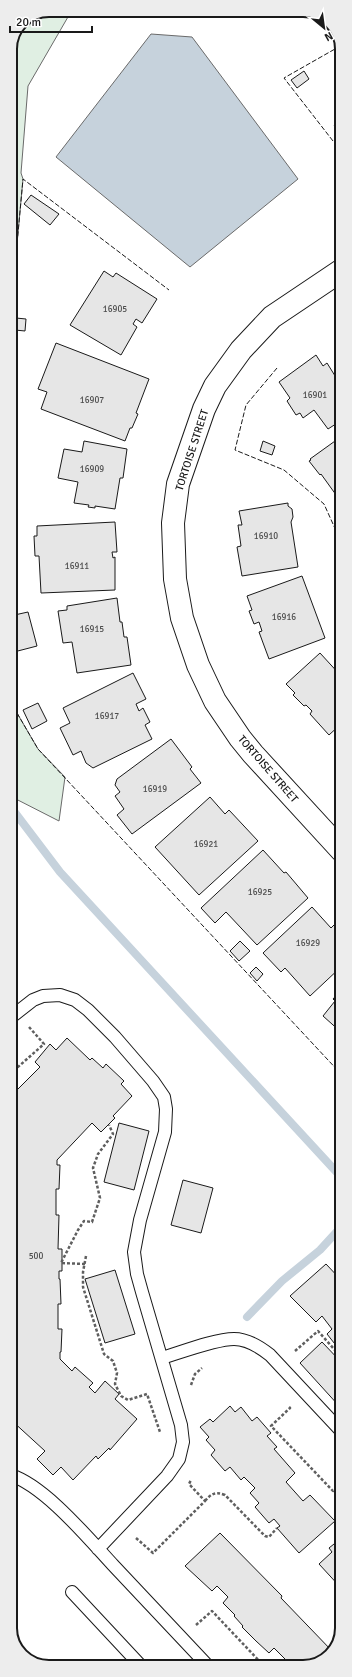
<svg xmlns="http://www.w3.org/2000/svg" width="352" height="1677" viewBox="0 0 352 1677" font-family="Signika,sans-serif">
<rect width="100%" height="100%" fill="#fff"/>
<path fill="#e0efe3" stroke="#6a6a6a" d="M 49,10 L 72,10 L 28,86 L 21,173 L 23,179 L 10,320 L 10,49 L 22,21 Z
M 10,701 L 38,749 L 65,777 L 59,821 L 10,796 Z"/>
<path fill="#c6d2dc" stroke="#6a6a6a" d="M 151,34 L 192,37 L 298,179 L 190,267 L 56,157 Z"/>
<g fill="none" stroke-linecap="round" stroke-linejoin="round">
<path stroke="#c6d2dc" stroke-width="8" d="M 10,806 L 60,872 L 342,1178
M 247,1317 L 282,1281 L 320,1250 L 342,1226"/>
</g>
<path fill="#e6e6e6" stroke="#1a1a1a" d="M 304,71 L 309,79 L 297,88 L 291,80 Z
M 342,120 L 342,136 L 334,125 Z
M 31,195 L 59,214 L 50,225 L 24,204 Z
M 104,271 L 113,277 L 116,273 L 157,299 L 142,323 L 136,319 L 133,324 L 137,327 L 121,355 L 70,325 Z
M 16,318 L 26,319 L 25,331 L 15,330 Z
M 56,343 L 149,379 L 136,413 L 138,414 L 132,428 L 130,428 L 125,441 L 41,409 L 47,392 L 38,389 Z
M 316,355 L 323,366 L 327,363 L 342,387 L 342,420 L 328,429 L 314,410 L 303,418 L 300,413 L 296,415 L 287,401 L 290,398 L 279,382 Z
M 342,436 L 342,501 L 339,499 L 321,474 L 320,475 L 309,461 L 311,460 L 310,459 Z
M 84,441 L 127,449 L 123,478 L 120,478 L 115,509 L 95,506 L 95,508 L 88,507 L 89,505 L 74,503 L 78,482 L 58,478 L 64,449 L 82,452 Z
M 263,441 L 275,446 L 272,455 L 260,451 Z
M 288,503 L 288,506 L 292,509 L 293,517 L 291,522 L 298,567 L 242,576 L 237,547 L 241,546 L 238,525 L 242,525 L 239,511 Z
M 115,522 L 117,552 L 112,552 L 113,558 L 115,557 L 115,590 L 41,593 L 39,556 L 35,556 L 34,536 L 37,536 L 37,526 Z
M 302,576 L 325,638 L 269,659 L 259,632 L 262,631 L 259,622 L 254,624 L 249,611 L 252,610 L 247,596 Z
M 117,598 L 120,622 L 122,622 L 124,637 L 127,637 L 131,665 L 77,673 L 72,642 L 63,643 L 58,611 L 67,610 L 67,606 Z
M 28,612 L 37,646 L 10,653 L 10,616 Z
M 320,653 L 342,677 L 342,723 L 329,735 L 310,714 L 312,711 L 306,705 L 304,706 L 293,695 L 295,693 L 286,684 Z
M 133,673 L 146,699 L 136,704 L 139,711 L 143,708 L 150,722 L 145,725 L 152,739 L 93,768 L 86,763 L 81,751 L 73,755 L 60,728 L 70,723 L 63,708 Z
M 38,703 L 47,721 L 32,729 L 23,710 Z
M 171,739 L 192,767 L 190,769 L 201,783 L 132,834 L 117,815 L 124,809 L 115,796 L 120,792 L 115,785 L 117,779 Z
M 210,797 L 225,814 L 229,810 L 258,841 L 199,895 L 155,847 Z
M 263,850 L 284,873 L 286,872 L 308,898 L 257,945 L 226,912 L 215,923 L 201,908 Z
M 312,907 L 331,928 L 334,925 L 342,933 L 342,966 L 310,996 L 285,968 L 281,972 L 263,953 Z
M 240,941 L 250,951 L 239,961 L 230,951 Z
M 256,967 L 263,974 L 257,981 L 250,973 Z
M 342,989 L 342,1033 L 323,1016 L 335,1001 L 333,999 Z
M 67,1038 L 90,1060 L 92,1058 L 103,1068 L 106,1064 L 124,1081 L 121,1084 L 132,1096 L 113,1116 L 115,1118 L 101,1132 L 92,1123 L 57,1160 L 57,1165 L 60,1165 L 59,1189 L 56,1189 L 56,1215 L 59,1215 L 58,1249 L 62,1249 L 62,1271 L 59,1271 L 59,1279 L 60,1279 L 61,1304 L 58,1304 L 58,1329 L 62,1329 L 61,1352 L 60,1352 L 60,1359 L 72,1371 L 75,1367 L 93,1383 L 89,1387 L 95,1393 L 105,1381 L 119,1394 L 115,1399 L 137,1419 L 110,1450 L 109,1448 L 98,1459 L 96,1456 L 73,1480 L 61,1467 L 53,1475 L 37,1459 L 45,1451 L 10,1419 L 10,1097 L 40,1067 L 35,1062 L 50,1044 L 56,1050 Z
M 119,1123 L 149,1131 L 134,1190 L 104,1182 Z
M 183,1180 L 213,1188 L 201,1233 L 171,1225 Z
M 326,1264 L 342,1281 L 342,1353 L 327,1334 L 332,1329 L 322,1316 L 316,1322 L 290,1296 Z
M 115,1270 L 135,1334 L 105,1343 L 85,1279 Z
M 322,1342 L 342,1363 L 342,1406 L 340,1407 L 300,1363 Z
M 230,1406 L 235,1412 L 241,1407 L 252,1421 L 257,1417 L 271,1433 L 267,1436 L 277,1447 L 274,1449 L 295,1473 L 286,1482 L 303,1501 L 310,1495 L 335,1521 L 299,1553 L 277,1528 L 280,1526 L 274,1519 L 269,1523 L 255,1507 L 259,1503 L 250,1493 L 255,1488 L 244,1477 L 241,1480 L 230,1467 L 225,1471 L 211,1455 L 215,1450 L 206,1440 L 209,1437 L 200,1427 L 210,1419 L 213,1422 Z
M 220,1533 L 282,1596 L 281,1598 L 333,1652 L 333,1654 L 308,1667 L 283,1667 L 280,1664 L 285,1659 L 274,1648 L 269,1653 L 256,1641 L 242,1627 L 243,1626 L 234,1616 L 235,1615 L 223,1603 L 228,1597 L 217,1586 L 212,1591 L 185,1566 Z
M 339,1540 L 342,1542 L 342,1589 L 319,1564 L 332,1552 L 329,1548 Z"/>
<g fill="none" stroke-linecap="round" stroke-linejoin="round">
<defs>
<path id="lane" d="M 10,1018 L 33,1000 L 43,996 L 60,995 L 75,1000 L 88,1010 L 115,1037 L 153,1081 L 164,1097 L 166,1109 L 165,1132 L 140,1220 L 134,1252 L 137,1274 L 142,1292 L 181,1425 L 183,1442 L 179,1459 L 167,1476 L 98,1549
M 162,1358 C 182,1352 215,1339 234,1339 C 247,1339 260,1347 270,1355 L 342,1432
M 10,1475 C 44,1485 88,1538 113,1565 C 145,1599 177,1633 209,1667
M 72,1592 L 142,1667"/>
<path id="street" d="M 342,270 L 272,317 L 241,350 L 215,386 L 204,409 L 178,484 L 173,523 L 175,579 L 182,618 L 198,665 L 215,701 L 240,738 L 253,754 L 342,851"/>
</defs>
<use href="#lane" stroke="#1a1a1a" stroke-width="14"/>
<use href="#street" stroke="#1a1a1a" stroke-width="24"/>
<path stroke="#5f5f5f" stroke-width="2.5" stroke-dasharray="3 2" stroke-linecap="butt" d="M 10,1074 L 44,1044 L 29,1027
M 86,1256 L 83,1272 L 83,1287 L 104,1354 L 113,1361 L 117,1373 L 115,1384 L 121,1396 L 128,1400 L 147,1394 L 160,1432
M 85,1264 L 61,1263 L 78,1230 L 84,1221 L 92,1222 L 100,1198 L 93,1168 L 98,1154 L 113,1134 L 109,1125
M 295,1351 L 318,1331 L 342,1358
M 191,1385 L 195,1374 L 202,1368
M 289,1407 L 290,1408 L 271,1426 L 333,1491 L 342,1483
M 205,1501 C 211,1494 215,1491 225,1495 L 265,1536 L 269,1537 L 277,1528
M 136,1538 L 153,1553 L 205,1501 L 189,1484 L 191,1480
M 196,1625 L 212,1611 L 264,1666 L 263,1667"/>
<use href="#lane" stroke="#fff" stroke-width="12"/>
<use href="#street" stroke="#fff" stroke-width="22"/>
<path stroke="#1a1a1a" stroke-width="1" stroke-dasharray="5 2" stroke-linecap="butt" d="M 333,141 L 284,78 L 342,45
M 10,320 L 23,179 L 169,290
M 277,368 L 246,405 L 235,450 L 284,470 L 324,504 L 342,544
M 10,701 L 38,749 L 342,1075"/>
</g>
<g text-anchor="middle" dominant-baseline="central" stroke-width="3" stroke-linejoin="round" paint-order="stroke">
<g font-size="9" fill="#4d4d4d">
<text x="115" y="309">16905</text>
<text x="315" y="395">16901</text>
<text x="92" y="400">16907</text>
<text x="92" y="469">16909</text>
<text x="266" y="536">16910</text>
<text x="77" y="566">16911</text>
<text x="284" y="617">16916</text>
<text x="92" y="629">16915</text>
<text x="107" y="716">16917</text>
<text x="155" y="789">16919</text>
<text x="206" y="844">16921</text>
<text x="260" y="892">16925</text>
<text x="308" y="943">16929</text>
<text x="36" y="1256">500</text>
</g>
<g font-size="11" fill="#1a1a1a" stroke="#fff">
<text transform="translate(192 450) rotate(-72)">TORTOISE STREET</text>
<text transform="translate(268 769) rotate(49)">TORTOISE STREET</text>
</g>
</g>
<path d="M0 0H352V1677H0ZM49 17H303A32 32 0 0 1 335 49V1628A32 32 0 0 1 303 1660H49A32 32 0 0 1 17 1628V49A32 32 0 0 1 49 17Z" fill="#ededed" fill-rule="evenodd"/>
<path fill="none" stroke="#1a1a1a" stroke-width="2" d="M49 17H303A32 32 0 0 1 335 49V1628A32 32 0 0 1 303 1660H49A32 32 0 0 1 17 1628V49A32 32 0 0 1 49 17Z"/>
<g transform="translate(324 28) rotate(151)" stroke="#ffffff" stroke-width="3" paint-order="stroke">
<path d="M0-3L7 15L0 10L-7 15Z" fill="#1a1a1a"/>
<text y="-6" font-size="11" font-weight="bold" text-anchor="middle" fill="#1a1a1a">N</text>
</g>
<path d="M10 26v6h82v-6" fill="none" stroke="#1a1a1a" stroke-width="2"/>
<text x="16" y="26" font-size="12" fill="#1a1a1a" stroke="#ffffff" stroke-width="3" paint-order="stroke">20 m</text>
</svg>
